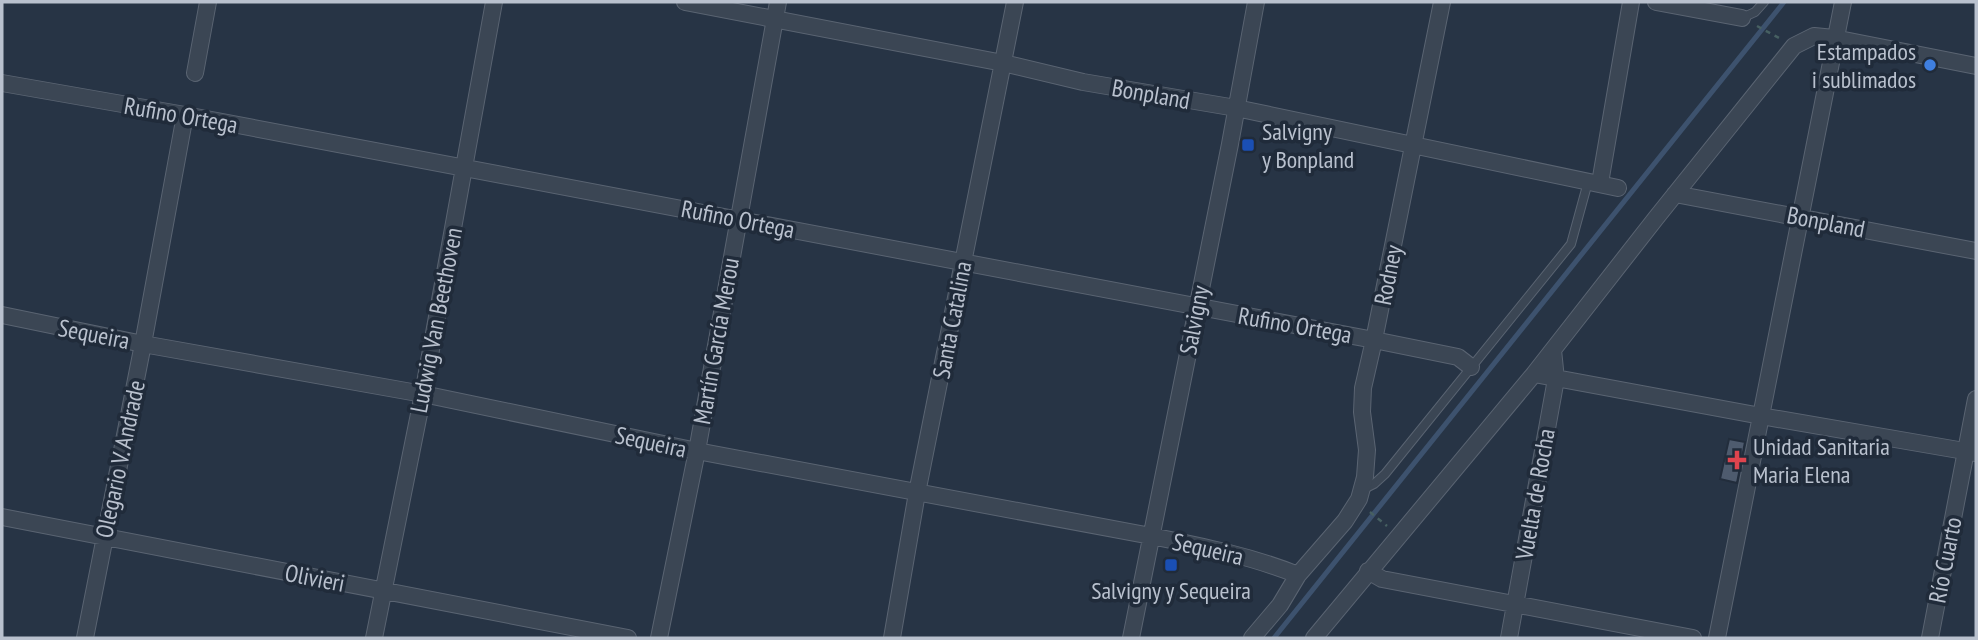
<svg xmlns="http://www.w3.org/2000/svg" width="1978" height="640" viewBox="0 0 1978 640" font-family="'PT Sans Narrow',sans-serif">
<rect width="100%" height="100%" fill="#273445"/>
<g fill="none" stroke-linecap="round" stroke-linejoin="round">
<path stroke="#3d526e" stroke-width="5" d="M 1274,638 L 1784,2"/>
</g>
<path fill="#4e5b6e" stroke="#222d3c" stroke-width="2" d="M 1729,439 L 1745,442 L 1737,483 L 1720,479 Z"/>
<g fill="none" stroke-linecap="round" stroke-linejoin="round">
<defs>
<path id="lane" d="M 1742,18 L 1755,12 L 1764,2
M 1364,489 L 1374,484 L 1385,474 L 1571,244 L 1588,182"/>
<path id="street" d="M 685,2 L 1003,63 L 1083,82 L 1236,108 L 1618,188
M 1656,2 L 1742,18
M 195,73 L 208,2
M 2,83 L 185,115 L 1374,340 L 1458,357 L 1471,367
M 1600,183 L 1631,2
M 1675,194 L 1976,251
M 2,315 L 143,344 L 423,394 L 697,451 L 1151,536 C 1201,546 1251,556 1298,575
M 1534,374 L 1761,416 L 1976,453
M 2,517 L 628,638
M 1368,571 L 1382,579 L 1693,638
M 85,638 L 143,344 L 185,115
M 374,638 L 423,394 L 494,2
M 659,638 L 697,451 L 778,2
M 892,638 L 917,493 L 1015,2
M 1131,638 L 1230,144 L 1256,2
M 1252,638 L 1280,605 L 1298,575 L 1345,521 L 1359,499 L 1365,477 L 1367,450 L 1362,412 L 1363,388 L 1374,340 L 1442,2
M 1314,638 L 1534,374 L 1656,218 L 1794,46 L 1814,36 L 1834,38 L 1976,66
M 1509,638 L 1556,379 L 1553,350
M 1717,638 L 1843,2
M 1930,638 L 1976,399"/>
</defs>
<use href="#lane" stroke="#5a6472" stroke-width="10"/>
<use href="#street" stroke="#5a6472" stroke-width="18"/>
<path stroke="#476062" stroke-width="2.5" stroke-dasharray="5 5" stroke-linecap="butt" d="M 1757,26 L 1779,38
M 1370,512 L 1387,526"/>
<use href="#lane" stroke="#3b4654" stroke-width="8"/>
<use href="#street" stroke="#3b4654" stroke-width="16"/>
</g>
<circle fill="#3f7fe0" stroke="#202b3a" stroke-width="2.5" cx="1930" cy="65" r="7"/>
<g fill="#1a4fb4" stroke="#202b3a" stroke-width="2.5">
<rect x="1241" y="138" width="14" height="14" rx="3.5"/>
<rect x="1164" y="558" width="14" height="14" rx="3.5"/>
</g>
<path fill="#e0444e" stroke="#202b3a" stroke-width="2.5" d="M1733.5 449.5h7v7h7v7h-7v7h-7v-7h-7v-7h7z"/>
<g text-anchor="middle" dominant-baseline="central" stroke-width="7" stroke-linejoin="round" paint-order="stroke">
<g font-size="24" fill="#b9c1ce" stroke="#202b3a" text-anchor="start">
<text x="1916" y="51" text-anchor="end">Estampados<tspan x="1916" dy="28">i sublimados</tspan></text>
<text x="1262" y="131">Salvigny<tspan x="1262" dy="28">y Bonpland</tspan></text>
<text x="1753" y="446">Unidad Sanitaria<tspan x="1753" dy="28">Maria Elena</tspan></text>
<text x="1171" y="590" text-anchor="middle">Salvigny y Sequeira</text>
</g>
<g font-size="24" fill="#b9c1ce" stroke="#202b3a">
<text transform="translate(1151 94) rotate(10)">Bonpland</text>
<text transform="translate(181 115) rotate(10)">Rufino Ortega</text>
<text transform="translate(738 219) rotate(11)">Rufino Ortega</text>
<text transform="translate(1826 222) rotate(11)">Bonpland</text>
<text transform="translate(1388 275) rotate(-79)">Rodney</text>
<text transform="translate(436 320) rotate(-79)">Ludwig Van Beethoven</text>
<text transform="translate(952 320) rotate(-79)">Santa Catalina</text>
<text transform="translate(1194 320) rotate(-79)">Salvigny</text>
<text transform="translate(1295 325) rotate(10)">Rufino Ortega</text>
<text transform="translate(94 334) rotate(11)">Sequeira</text>
<text transform="translate(716 341) rotate(-80)">Martín García Merou</text>
<text transform="translate(651 442) rotate(12)">Sequeira</text>
<text transform="translate(120 459) rotate(-78)">Olegario V. Andrade</text>
<text transform="translate(1535 494) rotate(-80)">Vuelta de Rocha</text>
<text transform="translate(1208 549) rotate(13)">Sequeira</text>
<text transform="translate(1945 560) rotate(-79)">Río Cuarto</text>
<text transform="translate(315 578) rotate(11)">Olivieri</text>
</g>
</g>
<rect width="1978" height="640" fill="none" stroke="#b9c1ce" stroke-width="7"/>
</svg>
